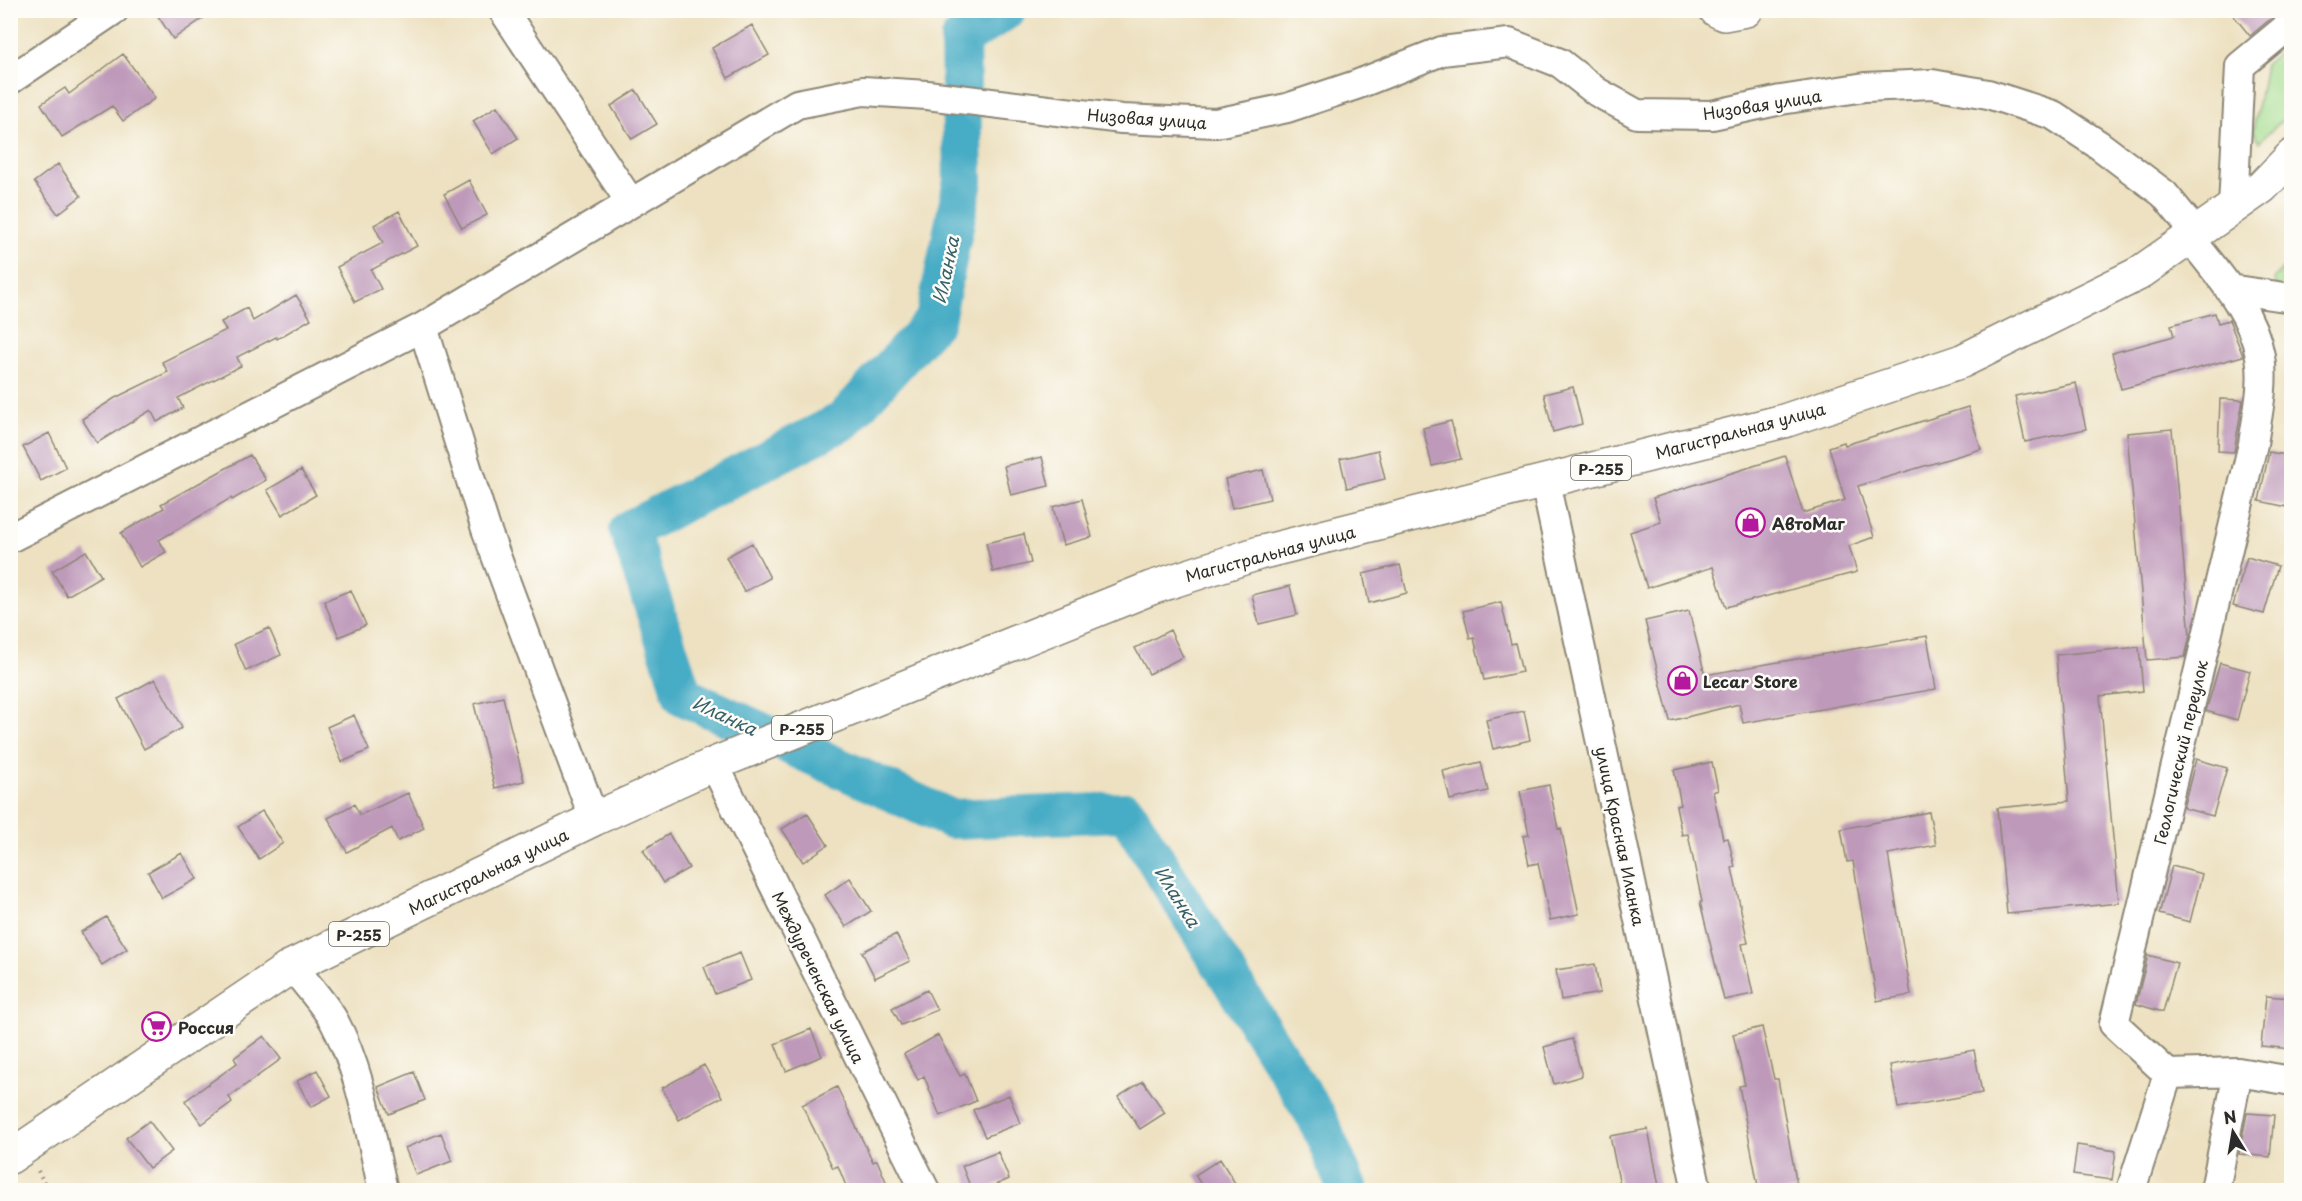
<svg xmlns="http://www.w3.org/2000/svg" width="2302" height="1201" viewBox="0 0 2302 1201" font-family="'Playpen Sans',sans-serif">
<rect width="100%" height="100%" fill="#fdfcf7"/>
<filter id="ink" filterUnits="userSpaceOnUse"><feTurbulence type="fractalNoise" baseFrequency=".0167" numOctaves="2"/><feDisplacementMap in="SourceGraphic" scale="12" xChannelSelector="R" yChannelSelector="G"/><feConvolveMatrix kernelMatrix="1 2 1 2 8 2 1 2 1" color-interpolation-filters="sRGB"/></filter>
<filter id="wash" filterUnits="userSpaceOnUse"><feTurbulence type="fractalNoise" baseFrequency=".008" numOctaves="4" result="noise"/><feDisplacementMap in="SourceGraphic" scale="24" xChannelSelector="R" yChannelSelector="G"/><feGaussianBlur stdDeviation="1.35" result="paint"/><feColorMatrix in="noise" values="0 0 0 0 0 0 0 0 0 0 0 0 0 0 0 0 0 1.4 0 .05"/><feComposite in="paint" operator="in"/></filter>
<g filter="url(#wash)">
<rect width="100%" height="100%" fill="#ede1c1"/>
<path fill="#a4dd8f" stroke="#68845d" stroke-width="1.5" d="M 2291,49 L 2291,112 L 2259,142 L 2253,131 L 2265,65 L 2278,53 Z
M 2291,258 L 2291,291 L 2276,289 L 2274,280 Z"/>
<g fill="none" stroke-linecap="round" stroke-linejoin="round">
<path stroke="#46acc5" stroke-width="40" d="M 1006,10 L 960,40 L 963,181 L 935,320 L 843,421 L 629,530 L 683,696 L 951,819 L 1126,812 L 1317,1118 L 1348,1190"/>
</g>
<g id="blocks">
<path fill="#be99ba" d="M 154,10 L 215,10 L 173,39 Z
M 2229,10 L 2281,10 L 2250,36 Z
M 752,25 L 769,55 L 728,78 L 712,48 Z
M 123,54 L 155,98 L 123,121 L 112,106 L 62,137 L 41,104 L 65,88 L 69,94 Z
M 636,90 L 657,124 L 632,139 L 611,106 Z
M 497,106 L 518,138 L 493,154 L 473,121 Z
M 58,164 L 81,196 L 58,214 L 34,182 Z
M 469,180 L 487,215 L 462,228 L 444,194 Z
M 399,211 L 417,246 L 371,270 L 381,289 L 355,302 L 337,267 L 383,243 L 374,225 Z
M 296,295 L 311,319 L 277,339 L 276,337 L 237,357 L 241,366 L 178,398 L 183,408 L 157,422 L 151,410 L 97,443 L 82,419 L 115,398 L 168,372 L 162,362 L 226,330 L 221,322 L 247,308 L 253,321 Z
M 2215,313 L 2218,323 L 2229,320 L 2243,356 L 2121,389 L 2112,353 L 2174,336 L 2171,325 Z
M 2076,383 L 2086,429 L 2025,442 L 2015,396 Z
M 1573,387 L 1582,424 L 1553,432 L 1544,394 Z
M 2220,399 L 2243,400 L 2234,452 L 2218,451 Z
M 1968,407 L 1981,449 L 1858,486 L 1874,537 L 1849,546 L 1857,572 L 1726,607 L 1713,567 L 1647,588 L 1630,532 L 1661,522 L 1653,498 L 1785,456 L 1803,513 L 1845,500 L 1829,447 L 1844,442 L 1845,445 Z
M 1451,421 L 1461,459 L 1432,466 L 1423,428 Z
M 2172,429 L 2190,636 L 2185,657 L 2147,660 L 2127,433 Z
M 49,433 L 66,468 L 41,481 L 23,447 Z
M 1378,450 L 1385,479 L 1347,488 L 1340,459 Z
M 2269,452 L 2292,456 L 2292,508 L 2259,501 Z
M 250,455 L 266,480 L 232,500 L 231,498 L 159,540 L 166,552 L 140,567 L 121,533 L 164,508 L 161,504 Z
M 1042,457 L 1049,486 L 1011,495 L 1004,466 Z
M 301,470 L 316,495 L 282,515 L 267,490 Z
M 1263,470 L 1270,499 L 1232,508 L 1225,479 Z
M 1082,499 L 1092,537 L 1063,545 L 1053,507 Z
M 1024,534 L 1031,563 L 993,572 L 986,543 Z
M 752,543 L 770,578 L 744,592 L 726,557 Z
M 86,551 L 101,576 L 67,596 L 52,571 Z
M 2247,557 L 2278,566 L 2264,614 L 2233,606 Z
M 1400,565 L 1407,593 L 1369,603 L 1363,574 Z
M 1290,586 L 1297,615 L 1259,624 L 1252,595 Z
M 351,590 L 366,625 L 339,637 L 324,601 Z
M 1501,602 L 1511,644 L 1515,643 L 1522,672 L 1484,680 L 1474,638 L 1470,639 L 1463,611 Z
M 1689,611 L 1705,675 L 1927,636 L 1936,689 L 1743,723 L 1739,704 L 1670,721 L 1645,621 Z
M 269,628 L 281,655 L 246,671 L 234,644 Z
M 1170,630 L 1183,657 L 1149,674 L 1135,648 Z
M 2139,647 L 2143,691 L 2100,696 L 2119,903 L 2007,914 L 1997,808 L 2069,801 L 2056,655 Z
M 2220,663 L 2250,671 L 2237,720 L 2206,711 Z
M 155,679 L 182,728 L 144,749 L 118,699 Z
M 503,697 L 524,781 L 495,788 L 474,704 Z
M 1524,711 L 1530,740 L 1493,749 L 1486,720 Z
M 354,715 L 369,750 L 342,762 L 327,727 Z
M 2196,759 L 2227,768 L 2213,816 L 2183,808 Z
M 1481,762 L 1488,791 L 1450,800 L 1443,771 Z
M 1712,762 L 1718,790 L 1713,792 L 1723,839 L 1728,838 L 1735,867 L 1732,868 L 1748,943 L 1742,944 L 1753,994 L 1724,1000 L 1700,902 L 1702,902 L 1688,834 L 1682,835 L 1676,806 L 1681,805 L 1674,770 Z
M 1549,785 L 1558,829 L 1561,828 L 1579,914 L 1550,920 L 1538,863 L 1529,865 L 1523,836 L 1529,835 L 1520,791 Z
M 408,793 L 424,828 L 398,841 L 392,828 L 347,852 L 328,818 L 354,804 L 360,815 Z
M 262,811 L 283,843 L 259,859 L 238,827 Z
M 1929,812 L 1936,845 L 1888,854 L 1911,995 L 1877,1001 L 1853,861 L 1847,862 L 1841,829 Z
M 807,813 L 828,845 L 803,862 L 782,829 Z
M 669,834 L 689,868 L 663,883 L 643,850 Z
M 182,853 L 197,879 L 162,898 L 148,872 Z
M 2172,866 L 2202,874 L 2190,922 L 2159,914 Z
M 850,878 L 871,911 L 846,927 L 825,895 Z
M 106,917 L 127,949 L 102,965 L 81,932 Z
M 896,934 L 910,961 L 875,978 L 862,952 Z
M 740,953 L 751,980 L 715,994 L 704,967 Z
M 2148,955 L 2177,963 L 2163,1012 L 2136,1004 Z
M 1595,964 L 1600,993 L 1561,1000 L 1556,970 Z
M 927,990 L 937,1010 L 901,1025 L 892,1008 Z
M 2266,996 L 2292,998 L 2292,1049 L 2261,1046 Z
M 1762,1027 L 1774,1079 L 1778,1079 L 1798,1191 L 1759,1191 L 1739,1086 L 1745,1085 L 1733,1034 Z
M 811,1029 L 822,1056 L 786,1071 L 775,1044 Z
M 938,1035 L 960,1076 L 965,1074 L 976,1101 L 940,1116 L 924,1076 L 918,1080 L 904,1054 Z
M 264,1036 L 281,1059 L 229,1097 L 232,1102 L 202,1124 L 185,1101 L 237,1063 L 234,1058 Z
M 1572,1039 L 1582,1076 L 1554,1084 L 1544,1047 Z
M 1974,1050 L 1982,1093 L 1898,1108 L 1890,1065 Z
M 704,1065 L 722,1097 L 679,1120 L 662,1088 Z
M 317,1070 L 331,1096 L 311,1107 L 297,1081 Z
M 414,1072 L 425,1100 L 389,1114 L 378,1087 Z
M 1143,1081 L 1165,1113 L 1140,1129 L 1118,1097 Z
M 837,1087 L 873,1162 L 877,1160 L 890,1191 L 848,1191 L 838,1166 L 833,1168 L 802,1105 Z
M 1009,1095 L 1020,1123 L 985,1137 L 973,1110 Z
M 2247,1113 L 2274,1115 L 2270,1157 L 2239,1154 Z
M 149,1121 L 172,1151 L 149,1168 L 126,1138 Z
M 1648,1129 L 1660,1191 L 1621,1191 L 1610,1136 Z
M 441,1133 L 452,1161 L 416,1175 L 405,1148 Z
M 2077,1145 L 2116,1151 L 2112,1180 L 2073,1175 Z
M 998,1152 L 1009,1179 L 981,1191 L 972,1191 L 962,1166 Z
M 1220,1159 L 1240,1191 L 1205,1191 L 1195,1175 Z"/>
</g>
</g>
<g filter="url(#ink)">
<use href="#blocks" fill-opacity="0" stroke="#8c8676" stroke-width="1.5"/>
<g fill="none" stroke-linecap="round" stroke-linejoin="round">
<defs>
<path id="minor" d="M 503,10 L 631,203
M 10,80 L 114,10
M 2233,207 L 2240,66 L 2292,23
M 2190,238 C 2218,274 2252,310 2260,356 C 2265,385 2257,416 2253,444 L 2114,1024 L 2168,1074 L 2238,1072 L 2215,1190
M 2229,289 L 2292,298
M 1545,482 L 1697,1190
M 10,538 L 423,327
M 714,764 L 925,1190
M 594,819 L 486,529 L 423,327 L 797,104 L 863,91 L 927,95 L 1122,119 L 1216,123 L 1287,108 L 1356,85 L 1442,51 L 1509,43 L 1560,63 L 1597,92 L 1637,114 L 1712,115 L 1781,100 L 1865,87 L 1932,84 L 1988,94 L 2053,115 L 2099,145 L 2164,194 L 2196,233
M 292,966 C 306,984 323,1002 334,1021 C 362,1073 370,1134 383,1190
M 2238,1072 L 2292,1081
M 2131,1190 L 2168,1074"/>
<path id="major" d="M 1716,10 L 1724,14 L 1746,10
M 10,1157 L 292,966 L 594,819 L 714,764 L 1151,588 L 1259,553 L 1784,421 L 1962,361 L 2138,274 L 2262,187 L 2292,156"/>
</defs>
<use href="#minor" stroke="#8c8676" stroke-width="32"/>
<use href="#major" stroke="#8c8676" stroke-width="36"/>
<path stroke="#8c8676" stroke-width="4" stroke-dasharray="1.5 4.5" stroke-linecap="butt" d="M 38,1171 L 48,1190"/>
<use href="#minor" stroke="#fff" stroke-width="28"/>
<use href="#major" stroke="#fff" stroke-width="33"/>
</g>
</g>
<defs>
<symbol id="shop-ring" viewBox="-11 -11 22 22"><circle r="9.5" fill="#fdfcf7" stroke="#b5179e" stroke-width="1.5"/><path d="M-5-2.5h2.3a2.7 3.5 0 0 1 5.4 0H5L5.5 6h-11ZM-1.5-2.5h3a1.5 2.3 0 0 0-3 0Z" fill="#b5179e"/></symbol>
<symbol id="supermarket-ring" viewBox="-11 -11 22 22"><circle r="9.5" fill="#fdfcf7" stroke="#b5179e" stroke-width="1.5"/><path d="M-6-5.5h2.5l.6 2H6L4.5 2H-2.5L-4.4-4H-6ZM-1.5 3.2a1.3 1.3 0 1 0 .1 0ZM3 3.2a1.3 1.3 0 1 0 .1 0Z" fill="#b5179e"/></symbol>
</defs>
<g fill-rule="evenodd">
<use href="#shop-ring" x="1734" y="506" width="33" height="33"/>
<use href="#shop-ring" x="1666" y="664" width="33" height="33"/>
<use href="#supermarket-ring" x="140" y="1010" width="33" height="33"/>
</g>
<g text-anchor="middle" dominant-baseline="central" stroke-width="5" stroke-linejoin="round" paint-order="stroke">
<g fill="#fdfcf7" stroke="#6a6a68" stroke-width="1.5">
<rect x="1571" y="456" width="60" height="24" rx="4.5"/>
<rect x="772" y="716" width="60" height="24" rx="4.5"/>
<rect x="329" y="922" width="60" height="24" rx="4.5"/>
</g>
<g font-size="15" font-weight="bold" fill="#2b2b2b">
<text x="1601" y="468">Р-255</text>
<text x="802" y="728">Р-255</text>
<text x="359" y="934">Р-255</text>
</g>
<g font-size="16" fill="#2b2b2b" stroke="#fdfcf7">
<text transform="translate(1762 104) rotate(-9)">Низовая улица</text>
<text transform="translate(1147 118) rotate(4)">Низовая улица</text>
<text transform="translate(1740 430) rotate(-15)">Магистральная улица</text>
<text transform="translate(1270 553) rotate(-15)">Магистральная улица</text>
<text transform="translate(2180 752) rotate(-77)">Геологический переулок</text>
<text transform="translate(1621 836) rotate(78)">улица Красная Иланка</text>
<text transform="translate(488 871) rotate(-26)">Магистральная улица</text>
<text transform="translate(819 977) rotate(64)">Междуреченская улица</text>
</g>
<g font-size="16" font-weight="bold" fill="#2b2b2b" stroke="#fdfcf7" text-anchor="start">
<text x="1772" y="523">АвтоМаг</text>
<text x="1703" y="681">Lecar Store</text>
<text x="178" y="1027">Россия</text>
</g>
<g font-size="18" font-style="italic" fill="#365f69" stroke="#fdfcf7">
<text transform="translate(945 270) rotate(-78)">Иланка</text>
<text transform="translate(725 715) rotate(25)">Иланка</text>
<text transform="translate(1178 896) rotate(58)">Иланка</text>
</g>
</g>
<rect width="2302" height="1201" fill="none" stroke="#fdfcf7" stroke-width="36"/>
<g transform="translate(2233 1132) rotate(349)" stroke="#fdfcf7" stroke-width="4.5" paint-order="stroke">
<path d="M0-4.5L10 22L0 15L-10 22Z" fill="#2b2b2b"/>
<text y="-9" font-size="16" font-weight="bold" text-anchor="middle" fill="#2b2b2b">N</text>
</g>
</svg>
